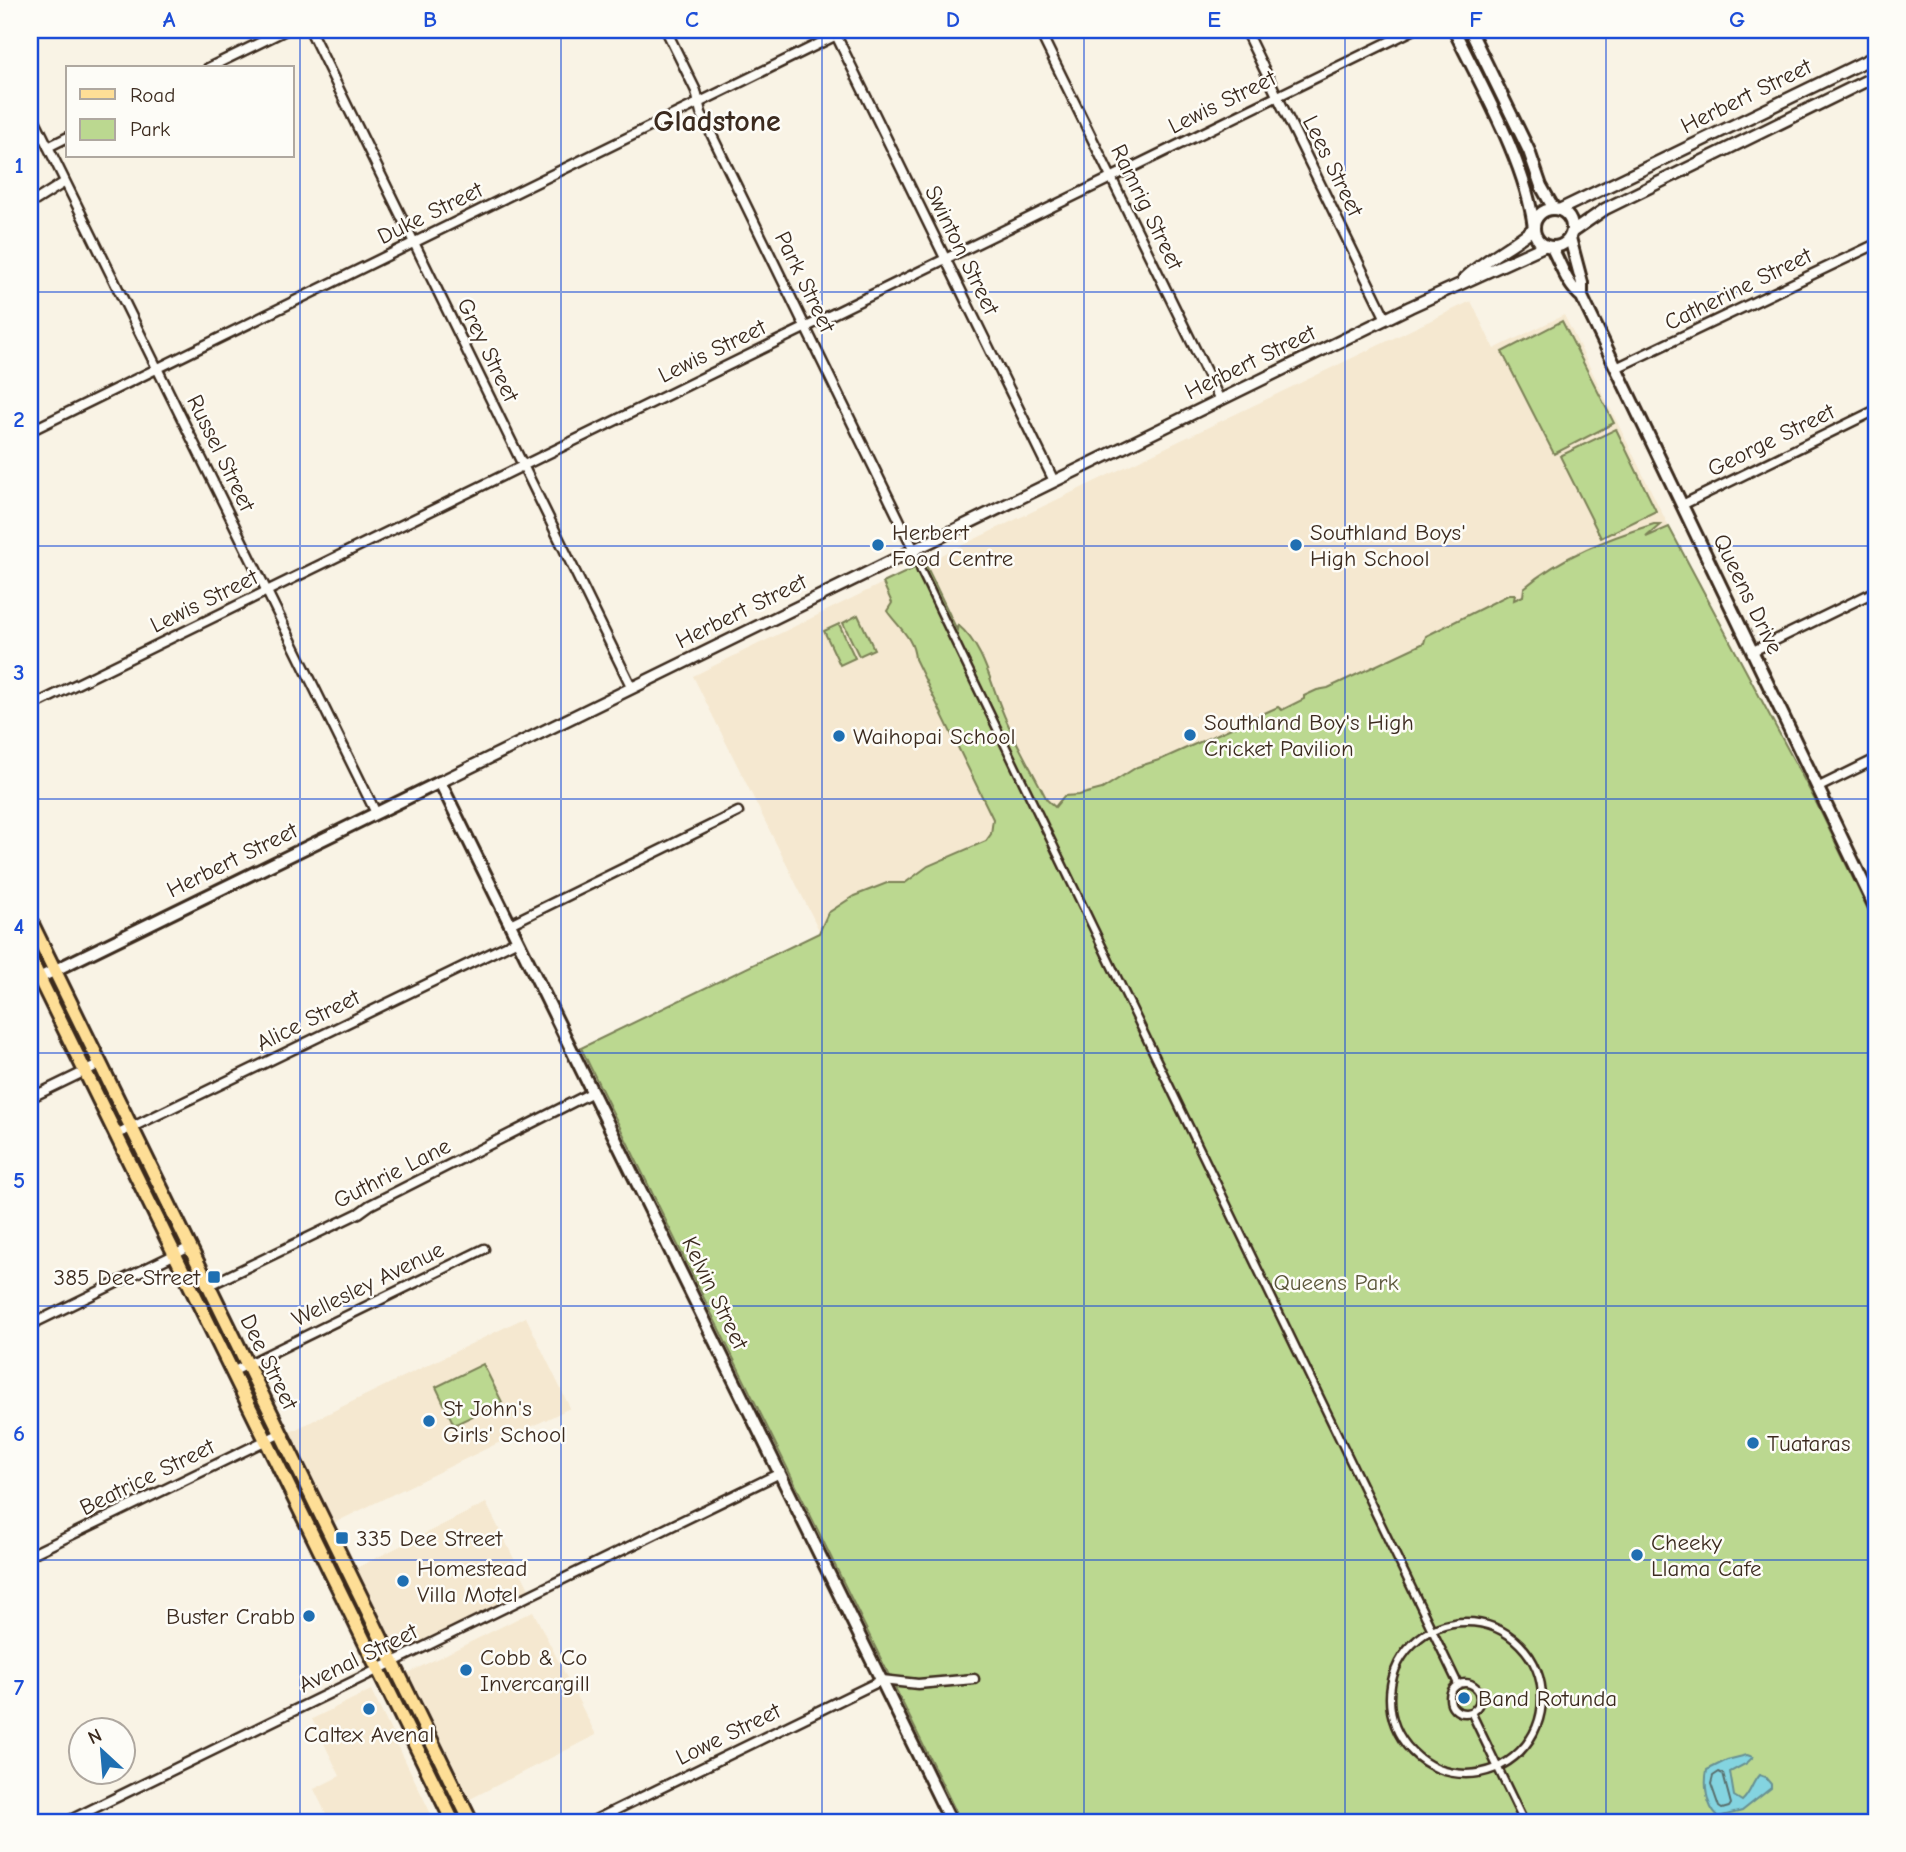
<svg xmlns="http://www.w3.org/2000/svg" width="1906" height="1852" viewBox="0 0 1906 1852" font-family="'Comic Neue',sans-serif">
<rect width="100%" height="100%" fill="#f9f3e5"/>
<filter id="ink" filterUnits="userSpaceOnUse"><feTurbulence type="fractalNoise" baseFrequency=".0143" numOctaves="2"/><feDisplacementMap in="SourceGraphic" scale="14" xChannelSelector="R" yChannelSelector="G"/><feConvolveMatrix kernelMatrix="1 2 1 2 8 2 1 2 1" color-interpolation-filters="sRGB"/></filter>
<g filter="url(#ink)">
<path fill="#f5e8d0" d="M 1471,301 L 1494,349 L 1564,315 L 1669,527 L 1049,820 L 925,563 Z
M 883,583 L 1007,841 L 820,932 L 693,676 Z
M 526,1317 L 570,1408 L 332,1524 L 288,1433 Z
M 486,1503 L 529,1589 L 399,1653 L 356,1568 Z
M 533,1611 L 596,1735 L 470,1799 L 408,1673 Z
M 371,1690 L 435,1822 L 330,1822 L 314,1789 L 340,1776 L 312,1719 Z"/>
<path fill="#bbd890" stroke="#7b8157" stroke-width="2" d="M 1562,321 L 1614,423 L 1554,454 L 1502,352 Z
M 1616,429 L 1656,511 L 1601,538 L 1560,456 Z
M 1654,524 L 1661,524 L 1646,537 L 1669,527 L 1815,800 L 1876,926 L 1876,1822 L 961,1822 L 581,1048 L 819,933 L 828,913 L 854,896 L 887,883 L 905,883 L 928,866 L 986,841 L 991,834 L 993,819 L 915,659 C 914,638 898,627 887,611 L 892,603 L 883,583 L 925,563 L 957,630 L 958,625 C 986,648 992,691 1007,722 C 1019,749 1034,774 1047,800 L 1055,807 L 1064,796 L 1079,795 L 1102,789 L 1137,767 L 1162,759 L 1278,707 L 1282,710 L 1304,699 L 1304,696 L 1317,690 L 1328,688 L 1424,643 L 1426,636 L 1510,594 L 1515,594 L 1514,600 L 1523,596 L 1524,588 C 1561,556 1609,538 1654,524 Z
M 858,615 L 874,649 L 859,656 L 843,623 Z
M 839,624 L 855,658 L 840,665 L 824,631 Z
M 483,1364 L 502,1402 L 454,1425 L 436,1387 Z"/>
<path fill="#84d4e0" stroke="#679092" stroke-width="2" d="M 1747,1755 L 1753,1757 L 1747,1763 L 1730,1772 L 1734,1796 L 1742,1801 C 1751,1793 1751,1784 1759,1775 L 1765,1777 L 1771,1784 L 1771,1788 L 1742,1811 L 1718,1817 C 1706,1806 1704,1785 1707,1770 L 1727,1760 Z"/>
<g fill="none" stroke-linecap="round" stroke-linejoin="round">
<path stroke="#586e6c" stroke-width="2" d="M 1719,1772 L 1723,1774 L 1731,1804 L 1729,1807 L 1722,1809 L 1719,1807 L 1711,1784 L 1713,1776 Z"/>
<defs>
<path id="pedestrian" d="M 914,550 L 921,571 L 1458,1684
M1390 1698a76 76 0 1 1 152 0a76 76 0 1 1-152 0Z
M1450 1698a15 15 0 1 1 30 0a15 15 0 1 1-30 0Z
M 1471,1712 L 1524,1822"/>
<path id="minor" d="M 310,30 L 632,688
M 666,30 L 696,91 L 701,113 L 914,550
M 1039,30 L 1220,400
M 1245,30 L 1386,319
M 836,35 L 1054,481
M 208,68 L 286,30
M 30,110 L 376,813
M 48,147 L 68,137
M 30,204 L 65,182
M 1616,368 L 1876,244
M 30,431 L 847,30
M 1682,505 L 1876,410
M 1753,651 L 1876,591
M 30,707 L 1413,30
M 1819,787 L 1876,759
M 510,924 L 738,812
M 30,1098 L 100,1064
M 116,1135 L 518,940
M 208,1286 L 359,1213 L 370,1205 L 593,1092
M 30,1325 L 190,1247
M 232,1372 L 484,1249
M 30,1555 L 281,1433
M 66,1822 L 780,1473
M 591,1822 L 882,1680 L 918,1684 L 974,1679"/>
<path id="tertiary" d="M 1559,210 L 1876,56
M 1572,232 L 1605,209 L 1876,76
M 1464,279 C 1485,259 1511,247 1534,228
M 440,782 L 1410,307 L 1544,246"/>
<path id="secondary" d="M 1454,30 C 1482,87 1527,166 1534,228
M 1470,30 L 1529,151 L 1541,186 L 1554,209
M1534 228a19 19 0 1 1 38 0a19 19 0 1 1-38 0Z
M 1570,238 L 1582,283 L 1582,297
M 1552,248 C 1561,265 1567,285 1582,297 L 1876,909
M 39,978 L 440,782 L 951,1822"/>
<path id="primary" d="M 30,920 L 471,1822
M 30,959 L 453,1822"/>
</defs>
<use href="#pedestrian" stroke="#3b2a1e" stroke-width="11"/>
<use href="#minor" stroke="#3b2a1e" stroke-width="13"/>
<use href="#tertiary" stroke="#3b2a1e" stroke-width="15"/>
<use href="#secondary" stroke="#3b2a1e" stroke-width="16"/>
<use href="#primary" stroke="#3b2a1e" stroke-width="18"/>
<use href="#pedestrian" stroke="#fdfcf7" stroke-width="6"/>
<use href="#minor" stroke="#fdfcf7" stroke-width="8"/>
<use href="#tertiary" stroke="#fdfcf7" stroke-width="10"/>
<use href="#secondary" stroke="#fdfcf7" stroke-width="10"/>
<use href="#primary" stroke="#fede96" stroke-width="12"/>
</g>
</g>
<path fill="none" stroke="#1d4ed8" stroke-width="2" stroke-opacity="0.55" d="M 300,30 L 300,1822M 561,30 L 561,1822M 822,30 L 822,1822M 1084,30 L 1084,1822M 1345,30 L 1345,1822M 1606,30 L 1606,1822M 30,292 L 1876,292M 30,546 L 1876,546M 30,799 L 1876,799M 30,1053 L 1876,1053M 30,1306 L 1876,1306M 30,1560 L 1876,1560"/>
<g fill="#1f6fb2" stroke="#fdfcf7" stroke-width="2.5">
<circle cx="878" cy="545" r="7"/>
<circle cx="1296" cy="545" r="7"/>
<circle cx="1190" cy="735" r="7"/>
<circle cx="839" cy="736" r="7"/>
<rect x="207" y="1270" width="14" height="14" rx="3.5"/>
<circle cx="429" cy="1421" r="7"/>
<circle cx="1753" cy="1443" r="7"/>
<rect x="335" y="1531" width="14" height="14" rx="3.5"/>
<circle cx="1637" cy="1555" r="7"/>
<circle cx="403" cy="1581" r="7"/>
<circle cx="309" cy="1616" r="7"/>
<circle cx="466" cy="1670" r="7"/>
<circle cx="1464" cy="1698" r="7"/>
<circle cx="369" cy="1709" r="7"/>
</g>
<g text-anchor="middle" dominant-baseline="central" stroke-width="5" stroke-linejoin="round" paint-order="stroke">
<g font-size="23" fill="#3b2a1e" stroke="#fdfcf7">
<text transform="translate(1746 96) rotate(-26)">Herbert Street</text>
<text transform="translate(1222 102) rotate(-26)">Lewis Street</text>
<text transform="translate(1333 166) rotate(64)">Lees Street</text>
<text transform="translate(1147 207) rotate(64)">Ramrig Street</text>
<text transform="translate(430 213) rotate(-26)">Duke Street</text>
<text transform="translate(962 250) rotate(64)">Swinton Street</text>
<text transform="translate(805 282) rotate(64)">Park Street</text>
<text transform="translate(1738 289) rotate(-26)">Catherine Street</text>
<text transform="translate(488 350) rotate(64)">Grey Street</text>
<text transform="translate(712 351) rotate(-26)">Lewis Street</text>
<text transform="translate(1250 362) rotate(-26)">Herbert Street</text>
<text transform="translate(1771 440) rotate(-26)">George Street</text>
<text transform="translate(221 453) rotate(64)">Russel Street</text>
<text transform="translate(1748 594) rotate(64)">Queens Drive</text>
<text transform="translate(204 601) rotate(-26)">Lewis Street</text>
<text transform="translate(741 611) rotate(-26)">Herbert Street</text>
<text transform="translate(232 860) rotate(-26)">Herbert Street</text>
<text transform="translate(308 1020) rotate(-26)">Alice Street</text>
<text transform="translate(392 1173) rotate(-27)">Guthrie Lane</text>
<text transform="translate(368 1284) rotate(-26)">Wellesley Avenue</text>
<text transform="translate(715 1293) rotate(64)">Kelvin Street</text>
<text transform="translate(269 1362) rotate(64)">Dee Street</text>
<text transform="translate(147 1477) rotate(-26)">Beatrice Street</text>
<text transform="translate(358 1658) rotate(-26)">Avenal Street</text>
<text transform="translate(728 1734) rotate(-26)">Lowe Street</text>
</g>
<g font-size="23" fill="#3b2a1e" stroke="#fdfcf7" text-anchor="start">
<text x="892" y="532">Herbert<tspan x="892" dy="26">Food Centre</tspan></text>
<text x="1310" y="532">Southland Boys'<tspan x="1310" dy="26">High School</tspan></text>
<text x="1204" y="722">Southland Boy's High<tspan x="1204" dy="26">Cricket Pavilion</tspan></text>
<text x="853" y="736">Waihopai School</text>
<text x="200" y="1277" text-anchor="end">385 Dee Street</text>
<text x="443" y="1408">St John's<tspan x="443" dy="26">Girls' School</tspan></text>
<text x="1767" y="1443">Tuataras</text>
<text x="356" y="1538">335 Dee Street</text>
<text x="1651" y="1542">Cheeky<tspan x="1651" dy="26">Llama Cafe</tspan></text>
<text x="417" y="1568">Homestead<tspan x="417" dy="26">Villa Motel</tspan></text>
<text x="295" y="1616" text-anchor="end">Buster Crabb</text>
<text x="480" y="1657">Cobb &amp; Co<tspan x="480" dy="26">Invercargill</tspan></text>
<text x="1478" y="1698">Band Rotunda</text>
<text x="369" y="1734" text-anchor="middle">Caltex Avenal</text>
</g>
<g font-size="23" fill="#5b563a" stroke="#fdfcf7">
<text x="1336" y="1282">Queens Park</text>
</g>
<g font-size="30" font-weight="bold" fill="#3b2a1e" stroke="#fdfcf7">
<text x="717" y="121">Gladstone</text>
</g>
</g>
<rect width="1906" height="1852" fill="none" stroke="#fdfcf7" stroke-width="77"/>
<rect x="66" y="66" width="228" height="91" fill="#fdfcf7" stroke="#afa8a0" stroke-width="2"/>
<rect x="80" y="89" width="35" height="10" fill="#fede96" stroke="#afa8a0" stroke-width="2"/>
<text x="130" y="102" font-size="21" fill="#3b2a1e">Road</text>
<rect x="80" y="119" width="35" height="21" fill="#bbd890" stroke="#afa8a0" stroke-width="2"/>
<text x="130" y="136" font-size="21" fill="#3b2a1e">Park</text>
<g transform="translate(102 1751) rotate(334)"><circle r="33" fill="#fdfcf7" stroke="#afa8a0" stroke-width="2"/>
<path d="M0-5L12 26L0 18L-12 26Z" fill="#1f6fb2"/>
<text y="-10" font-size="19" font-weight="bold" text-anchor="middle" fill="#3b2a1e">N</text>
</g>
<rect x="38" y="38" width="1830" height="1776" fill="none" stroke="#1d4ed8" stroke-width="2.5"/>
<g font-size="23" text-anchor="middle" font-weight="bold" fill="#1d4ed8">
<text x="169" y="27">A</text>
<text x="430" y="27">B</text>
<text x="692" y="27">C</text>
<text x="953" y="27">D</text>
<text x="1214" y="27">E</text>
<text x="1476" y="27">F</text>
<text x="1737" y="27">G</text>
<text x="19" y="173">1</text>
<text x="19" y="427">2</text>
<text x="19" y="680">3</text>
<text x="19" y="934">4</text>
<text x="19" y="1188">5</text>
<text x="19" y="1441">6</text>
<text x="19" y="1695">7</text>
</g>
</svg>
